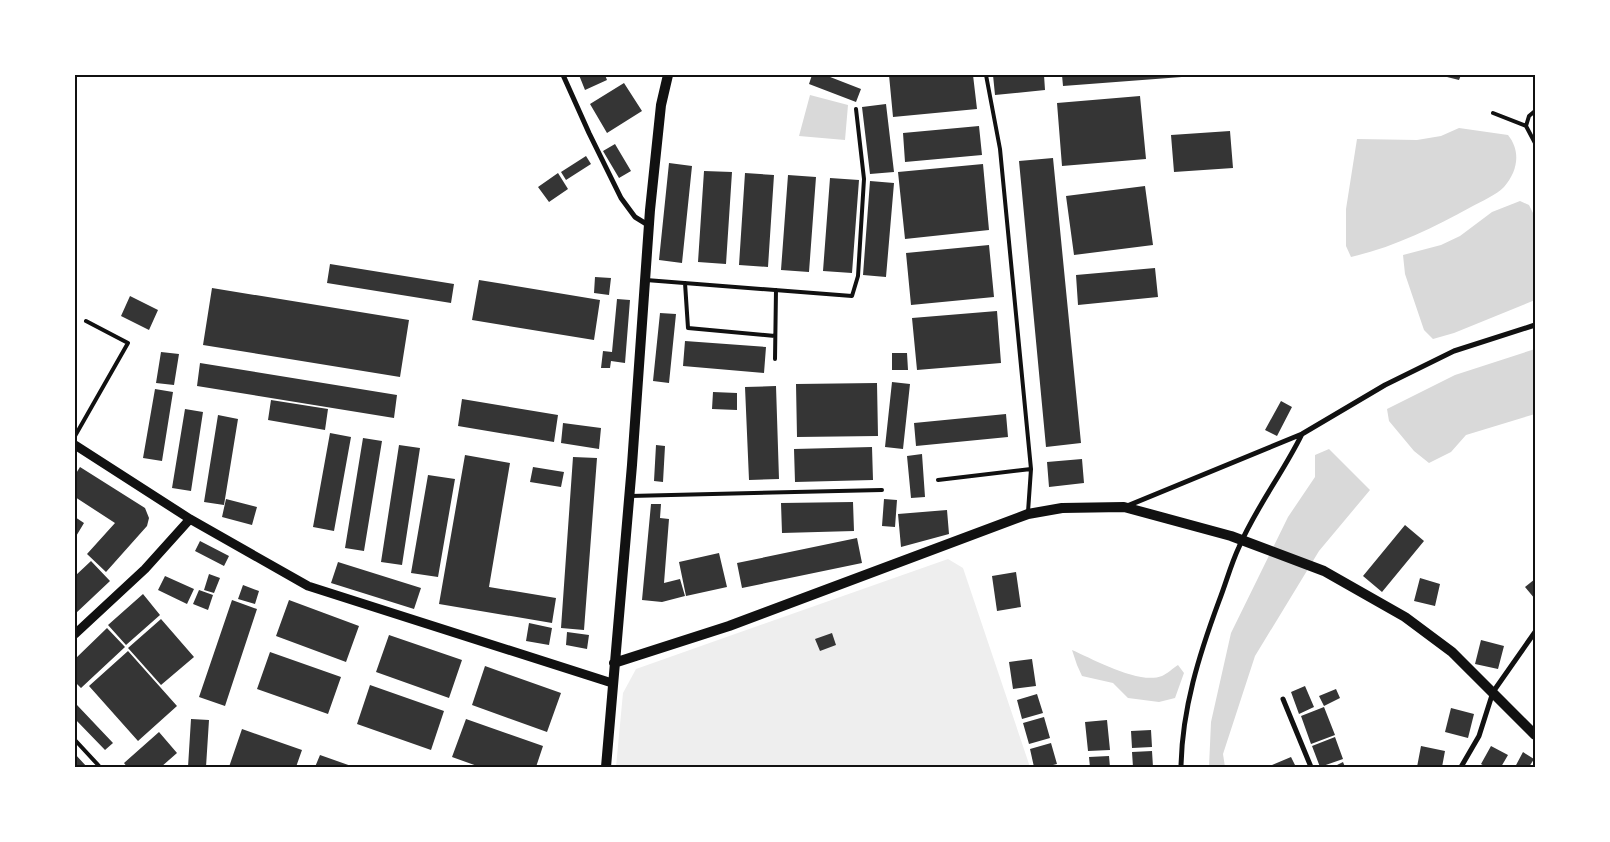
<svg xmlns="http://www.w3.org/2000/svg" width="1610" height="842" viewBox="0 0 1610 842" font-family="Overpass,sans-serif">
<rect width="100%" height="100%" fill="#fff"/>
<path fill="#eee" d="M 948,559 L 963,568 L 1030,767 L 616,767 L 623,693 L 636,669 Z"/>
<path fill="#d9d9d9" d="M 810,95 L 848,105 L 845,140 L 799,136 Z
M 1459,128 L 1508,135 C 1521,151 1518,171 1504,187 C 1496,195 1482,201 1471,207 C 1433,228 1394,247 1351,257 L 1346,246 L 1346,209 L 1357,139 L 1417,140 L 1441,136 Z
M 1520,201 L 1529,205 L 1535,217 L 1535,300 L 1454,333 L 1433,339 L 1424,330 L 1405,274 L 1403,255 L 1441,245 L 1460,236 L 1492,212 Z
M 1535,349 L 1535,414 L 1466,435 L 1451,452 L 1429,463 L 1414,451 L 1389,421 L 1387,409 L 1455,375 Z
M 1329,449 L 1370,490 L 1319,551 L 1255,656 L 1223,754 L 1225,767 L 1209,767 L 1211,722 L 1231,633 L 1288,517 L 1315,477 L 1315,455 Z
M 1072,650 C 1093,659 1139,685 1162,676 C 1167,674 1173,668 1178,665 L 1184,673 L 1175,698 L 1159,702 L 1128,698 L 1113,683 L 1082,676 L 1077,665 Z"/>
<path fill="#353535" d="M 579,75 L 605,75 L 607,80 L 585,90 Z
M 812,75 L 825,75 L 861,89 L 856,102 L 809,84 Z
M 889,75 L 973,75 L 977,109 L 893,117 Z
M 993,75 L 1044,75 L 1045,90 L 995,95 Z
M 1062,75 L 1195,75 L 1195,76 L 1063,86 Z
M 1448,75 L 1461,75 L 1459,80 L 1447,77 Z
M 624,83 L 642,111 L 607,133 L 590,104 Z
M 1140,96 L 1146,159 L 1062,166 L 1057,103 Z
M 886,104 L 894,172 L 870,174 L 862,107 Z
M 979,126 L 982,155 L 905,162 L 903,133 Z
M 1230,131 L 1233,168 L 1174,172 L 1171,135 Z
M 615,144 L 631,171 L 619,178 L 603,151 Z
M 586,156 L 591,164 L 566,180 L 561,172 Z
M 1053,158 L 1081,443 L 1046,447 L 1019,161 Z
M 669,163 L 692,166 L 682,263 L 659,260 Z
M 983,164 L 989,230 L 905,239 L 898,172 Z
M 704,171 L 732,172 L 726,264 L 698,262 Z
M 558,173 L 568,189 L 549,202 L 538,187 Z
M 745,173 L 774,175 L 768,267 L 739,265 Z
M 788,175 L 816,177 L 809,272 L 781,270 Z
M 830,178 L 859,180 L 852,273 L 823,271 Z
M 870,181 L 894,183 L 886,277 L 863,275 Z
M 1145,186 L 1153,245 L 1074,255 L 1066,196 Z
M 989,245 L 994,297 L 911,305 L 906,253 Z
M 330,264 L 454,284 L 451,303 L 327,283 Z
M 1155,268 L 1158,297 L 1078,305 L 1076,275 Z
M 595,277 L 611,278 L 609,295 L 594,293 Z
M 479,280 L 600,300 L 594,340 L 472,320 Z
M 212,288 L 409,320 L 400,377 L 203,345 Z
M 130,296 L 158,310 L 149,330 L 121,316 Z
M 617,299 L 630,300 L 625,363 L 611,361 L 610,368 L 601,368 L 603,351 L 612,352 Z
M 997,311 L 1001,363 L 917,370 L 912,318 Z
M 660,313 L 676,314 L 669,383 L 653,381 Z
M 685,341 L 766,347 L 764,373 L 683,366 Z
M 161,352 L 179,354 L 174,385 L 156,383 Z
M 892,353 L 907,353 L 908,370 L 892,370 Z
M 200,363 L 397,395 L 394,418 L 197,386 Z
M 892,382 L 910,384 L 903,449 L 885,447 Z
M 877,383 L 878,436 L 797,437 L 796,384 Z
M 776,386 L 779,479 L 749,480 L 745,387 Z
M 155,389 L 173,392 L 162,461 L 143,458 Z
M 713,392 L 737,393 L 737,410 L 712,409 Z
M 462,399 L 558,415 L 554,442 L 458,426 Z
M 271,400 L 328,409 L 325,430 L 268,420 Z
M 1281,401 L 1292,407 L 1277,436 L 1265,430 Z
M 185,409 L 203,412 L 191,491 L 172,488 Z
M 1006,414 L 1008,437 L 916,446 L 914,423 Z
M 218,415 L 238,419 L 224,505 L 204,502 Z
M 563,423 L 601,428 L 599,449 L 561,443 Z
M 330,433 L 351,437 L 334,531 L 313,527 Z
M 363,438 L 382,441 L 364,551 L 345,548 Z
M 399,445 L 420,448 L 402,565 L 381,562 Z
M 656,445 L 665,446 L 663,482 L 654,481 Z
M 872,447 L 873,480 L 795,482 L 794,449 Z
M 922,454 L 925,497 L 911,498 L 907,456 Z
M 465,455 L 510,463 L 489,587 L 556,598 L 552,623 L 439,604 Z
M 573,457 L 597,458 L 584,630 L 561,628 Z
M 1082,459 L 1084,483 L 1049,487 L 1047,462 Z
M 80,467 L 145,508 L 149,518 L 147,526 L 106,572 L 87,554 L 115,523 L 75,497 L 75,475 Z
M 533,467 L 564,472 L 561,487 L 530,482 Z
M 428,475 L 455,479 L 438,577 L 411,573 Z
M 226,499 L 257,507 L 252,525 L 222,517 Z
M 884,499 L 897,500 L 895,527 L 882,526 Z
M 853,502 L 854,531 L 782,533 L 781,503 Z
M 651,504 L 661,504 L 660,518 L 669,519 L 664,583 L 680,579 L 685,596 L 662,602 L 642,600 Z
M 947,510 L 949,534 L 901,547 L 898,514 Z
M 75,517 L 84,523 L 75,538 Z
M 1405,525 L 1424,541 L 1382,592 L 1363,576 Z
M 857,538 L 862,563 L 742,588 L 737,563 Z
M 200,541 L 229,556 L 224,566 L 195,551 Z
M 719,553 L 727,587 L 686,596 L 679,562 Z
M 91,561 L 110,581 L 75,614 L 75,576 Z
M 338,562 L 421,588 L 414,609 L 331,583 Z
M 1016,572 L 1021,607 L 997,611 L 992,576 Z
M 209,574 L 220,578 L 214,593 L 204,590 Z
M 165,576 L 194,589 L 187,604 L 158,590 Z
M 1420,578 L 1440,584 L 1435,606 L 1414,601 Z
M 1535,579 L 1535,599 L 1525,587 Z
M 243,585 L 259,591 L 255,604 L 238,599 Z
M 199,590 L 213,595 L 208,610 L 193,604 Z
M 143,594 L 160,615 L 126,645 L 108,625 Z
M 232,600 L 257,609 L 225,706 L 199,697 Z
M 289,600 L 359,626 L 346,662 L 276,636 Z
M 161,619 L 194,657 L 161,685 L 128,648 Z
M 529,623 L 552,628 L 549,645 L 526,641 Z
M 107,628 L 125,647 L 81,688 L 75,682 L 75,659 Z
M 567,632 L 589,635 L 587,649 L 566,645 Z
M 832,633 L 836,645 L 820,651 L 815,639 Z
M 389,635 L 462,660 L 449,698 L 376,672 Z
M 1481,640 L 1504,646 L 1498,669 L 1475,664 Z
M 128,651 L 177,706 L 138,741 L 89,686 Z
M 270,652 L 341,677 L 328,714 L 257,689 Z
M 1032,659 L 1036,686 L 1013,689 L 1009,662 Z
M 485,666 L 561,693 L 547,732 L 472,705 Z
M 370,685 L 444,711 L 431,750 L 357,724 Z
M 1305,686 L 1314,707 L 1299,714 L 1291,692 Z
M 1336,689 L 1340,698 L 1324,706 L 1319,696 Z
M 1037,694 L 1043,713 L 1022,719 L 1017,700 Z
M 77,705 L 113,743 L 105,750 L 75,719 L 75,707 Z
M 1324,707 L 1335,735 L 1311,744 L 1301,716 Z
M 1451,708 L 1474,714 L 1468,738 L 1445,732 Z
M 1044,717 L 1050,738 L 1029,744 L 1023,723 Z
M 191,719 L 209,720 L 206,767 L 188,767 Z
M 466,719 L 543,746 L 536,767 L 480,767 L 452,757 Z
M 1107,720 L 1110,750 L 1088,751 L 1085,722 Z
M 242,729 L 302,750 L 296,767 L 229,767 Z
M 1151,730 L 1152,747 L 1132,748 L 1131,731 Z
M 159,732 L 177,753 L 161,767 L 127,767 L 124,763 Z
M 1335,737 L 1343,759 L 1320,767 L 1312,746 Z
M 1051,743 L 1057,764 L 1045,767 L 1034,767 L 1030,749 Z
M 1421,746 L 1445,751 L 1442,767 L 1417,767 Z
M 1491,746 L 1508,755 L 1501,767 L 1486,767 L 1481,764 Z
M 1152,751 L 1153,767 L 1133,767 L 1132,752 Z
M 1523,752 L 1534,759 L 1529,767 L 1515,767 Z
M 75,754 L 87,767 L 75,767 Z
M 320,755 L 354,767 L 315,767 Z
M 1109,756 L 1110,767 L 1090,767 L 1089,757 Z
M 1291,757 L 1296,767 L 1273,767 L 1272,765 Z
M 1343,762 L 1345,767 L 1333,767 Z"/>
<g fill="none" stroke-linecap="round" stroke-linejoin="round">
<path stroke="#111" stroke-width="4" d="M 986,75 L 1000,149 L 1031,469 L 1028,512
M 1493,113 L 1526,126 L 1535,143
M 1526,126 L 1529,116 L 1535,111
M 646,280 L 852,296 L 858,276 L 864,179 L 856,109
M 685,283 L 688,328 L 775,336
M 775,359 L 776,290
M 75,436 L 128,343 L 86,321
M 938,480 L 1031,469
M 630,496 L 882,490
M 75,740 L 100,767"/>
<path stroke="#111" stroke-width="5" d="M 563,75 L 589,133 L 621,198 L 635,217 L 648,225
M 1127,506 L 1302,434 L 1385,385 L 1454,351 L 1535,325
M 1283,699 L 1311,767
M 1181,767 C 1182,709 1199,655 1219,601 C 1226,583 1231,564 1239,547 C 1256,507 1283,473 1302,434
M 1461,767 L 1479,736 L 1493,692 L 1535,632"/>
<path stroke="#111" stroke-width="9" d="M 75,445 L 190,519 L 308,586 L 612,683
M 75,634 L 145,569 L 190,519"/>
<path stroke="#111" stroke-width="10" d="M 614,663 L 729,626 L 1028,514 L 1062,508 L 1124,507 L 1231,536 L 1324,571 L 1405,617 L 1452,652 L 1535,735
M 606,767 L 632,465 L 650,210 L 661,105 L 668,75"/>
</g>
<rect width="1610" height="842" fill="none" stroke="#ffffff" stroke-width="152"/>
<rect x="76" y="76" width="1458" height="690" fill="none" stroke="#111" stroke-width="2"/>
</svg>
